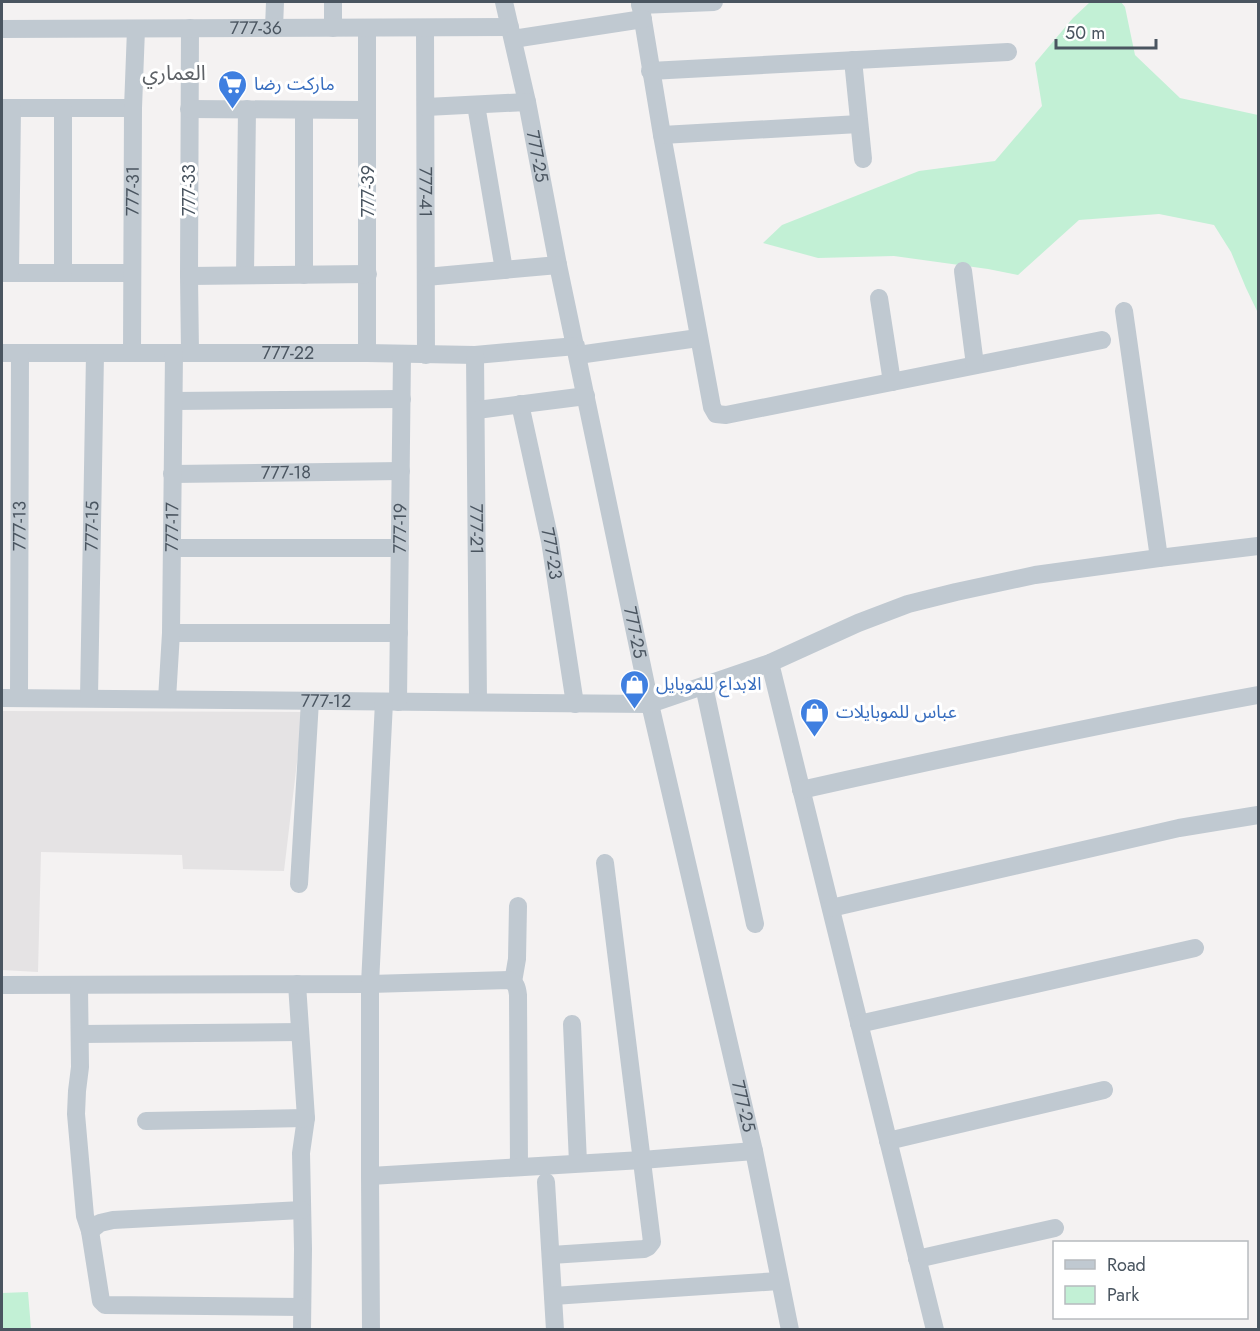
<svg xmlns="http://www.w3.org/2000/svg" width="1260" height="1331" viewBox="0 0 1260 1331" font-family="Jost,'Noto Sans Arabic',sans-serif">
<rect width="100%" height="100%" fill="#f4f2f2"/>
<path fill="#e5e3e4" d="M 2,711 L 303,712 L 284,871 L 183,869 L 182,855 L 41,852 L 38,972 L 2,970 Z"/>
<path fill="#c2f0d5" d="M 1090,2 L 1121,2 L 1125,7 L 1135,55 L 1180,98 L 1258,115 L 1258,313 L 1246,288 L 1231,252 L 1214,225 L 1159,214 L 1079,220 L 1018,275 L 988,269 L 894,256 L 818,258 L 763,243 L 782,225 L 919,171 L 995,161 L 1042,106 L 1035,63 L 1073,18 Z
M 28,1292 L 31,1329 L 2,1329 L 2,1293 Z"/>
<g fill="none" stroke-linecap="round" stroke-linejoin="round">
<g stroke="#c0c9d1" stroke-width="18">
<path id="s1" d="M 504,2 L 527,102 L 558,265 L 650,704 L 754,1151 L 790,1330"/>
<path d="M 640,2 L 662,135 L 712,407 L 716,414 L 726,415 L 1102,340"/>
<path d="M 640,5 L 714,2"/>
<path d="M 190,28 L 189,276 L 190,353"/>
<path d="M 274,28 L 275,2"/>
<path d="M 333,28 L 333,2"/>
<path d="M 367,28 L 367,353"/>
<path id="s2" d="M 425,28 L 426,355"/>
<path id="s3" d="M 2,29 L 510,27"/>
<path d="M 513,39 L 643,19"/>
<path d="M 853,60 L 863,159"/>
<path d="M 650,71 L 1008,52"/>
<path d="M 476,105 L 504,270"/>
<path d="M 426,107 L 527,102"/>
<path d="M 2,108 L 133,108"/>
<path d="M 189,109 L 367,110"/>
<path d="M 304,110 L 304,275"/>
<path d="M 662,135 L 859,124"/>
<path d="M 963,271 L 975,365"/>
<path d="M 2,273 L 132,273"/>
<path d="M 10,273 L 12,108"/>
<path d="M 63,273 L 63,108"/>
<path d="M 245,275 L 247,109"/>
<path d="M 189,276 L 368,274"/>
<path d="M 426,277 L 558,265"/>
<path d="M 879,298 L 892,382"/>
<path d="M 1124,311 L 1159,558"/>
<path id="s4" d="M 2,353 L 367,353 L 475,355 L 576,346"/>
<path id="s5" d="M 132,353 L 133,108 L 136,29"/>
<path id="s6" d="M 475,355 L 478,702"/>
<path d="M 578,355 L 698,338"/>
<path d="M 174,401 L 402,399"/>
<path id="s7" d="M 520,404 L 550,541 L 575,704"/>
<path d="M 477,410 L 586,396"/>
<path id="s8" d="M 172,474 L 401,471"/>
<path d="M 172,548 L 400,548"/>
<path d="M 171,633 L 399,633"/>
<path d="M 770,663 L 935,1330"/>
<path d="M 704,686 L 755,924"/>
<path id="s9" d="M 2,698 L 650,704 L 770,663 L 858,623 L 908,604 L 956,592 L 1035,575 L 1159,558 L 1258,546"/>
<path id="s10" d="M 19,698 L 20,354"/>
<path id="s11" d="M 89,698 L 95,354"/>
<path id="s12" d="M 167,699 L 171,633 L 174,353"/>
<path id="s13" d="M 398,702 L 402,355"/>
<path d="M 801,790 C 953,756 1105,723 1258,695"/>
<path d="M 299,884 L 310,701"/>
<path d="M 831,908 L 1179,828 L 1258,815"/>
<path d="M 513,982 L 517,959 L 518,906"/>
<path d="M 297,984 L 306,1118 L 301,1153 L 303,1249 L 302,1330"/>
<path d="M 2,985 L 370,984 L 509,980 C 516,983 517,987 518,995 L 519,1166"/>
<path d="M 79,986 L 80,1067 L 77,1091 L 76,1114 L 85,1216 L 90,1231 L 101,1301 L 105,1305 L 302,1307"/>
<path d="M 572,1024 L 578,1163"/>
<path d="M 859,1024 L 1195,948"/>
<path d="M 80,1034 L 300,1032"/>
<path d="M 146,1121 L 306,1118"/>
<path d="M 888,1141 L 1104,1090"/>
<path d="M 370,1176 L 642,1160 L 754,1151"/>
<path d="M 546,1182 L 555,1330"/>
<path d="M 90,1231 L 100,1223 L 113,1220 L 302,1210"/>
<path d="M 551,1255 L 644,1249 L 648,1247 L 652,1242 L 605,863"/>
<path d="M 917,1259 L 1055,1228"/>
<path d="M 553,1296 L 779,1281"/>
<path d="M 371,1330 L 370,1176 L 370,984 L 384,702"/>
</g>
</g>
<defs>
<symbol id="supermarket-pin" viewBox="-11 -11 22 30"><path d="M0 17L-7.5 6A9.5 9.5 0 1 1 7.5 6Z" fill="#3f7fe0" stroke="#fff"/><path d="M-6-5.5h2.5l.6 2H6L4.5 2H-2.5L-4.4-4H-6ZM-1.5 3.2a1.3 1.3 0 1 0 .1 0ZM3 3.2a1.3 1.3 0 1 0 .1 0Z" fill="#fff"/></symbol>
<symbol id="shop-pin" viewBox="-11 -11 22 30"><path d="M0 17L-7.5 6A9.5 9.5 0 1 1 7.5 6Z" fill="#3f7fe0" stroke="#fff"/><path d="M-5-2.5h2.3a2.7 3.5 0 0 1 5.4 0H5L5.5 6h-11ZM-1.5-2.5h3a1.5 2.3 0 0 0-3 0Z" fill="#fff"/></symbol>
</defs>
<g fill-rule="evenodd">
<use href="#supermarket-pin" x="216" y="68" width="33" height="45"/>
<use href="#shop-pin" x="618" y="668" width="33" height="45"/>
<use href="#shop-pin" x="798" y="696" width="33" height="45"/>
</g>
<g text-anchor="middle" dominant-baseline="central" stroke-width="6" stroke-linejoin="round" paint-order="stroke">
<g font-size="18" fill="#4a5560" stroke="#fff">
<text stroke="none"><textPath href="#s3" startOffset="254">777-36</textPath></text>
<text stroke="none"><textPath href="#s1" startOffset="158">777-25</textPath></text>
<text transform="translate(189 190) rotate(-90)">777-33</text>
<text stroke="none"><textPath href="#s5" startOffset="162">777-31</textPath></text>
<text transform="translate(368 191) rotate(-90)">777-39</text>
<text stroke="none"><textPath href="#s2" startOffset="164">777-41</textPath></text>
<text stroke="none"><textPath href="#s4" startOffset="286">777-22</textPath></text>
<text stroke="none"><textPath href="#s8" startOffset="114">777-18</textPath></text>
<text stroke="none"><textPath href="#s10" startOffset="172">777-13</textPath></text>
<text stroke="none"><textPath href="#s11" startOffset="172">777-15</textPath></text>
<text stroke="none"><textPath href="#s12" startOffset="172">777-17</textPath></text>
<text stroke="none"><textPath href="#s13" startOffset="174">777-19</textPath></text>
<text stroke="none"><textPath href="#s6" startOffset="174">777-21</textPath></text>
<text stroke="none"><textPath href="#s7" startOffset="153">777-23</textPath></text>
<text stroke="none"><textPath href="#s1" startOffset="644">777-25</textPath></text>
<text stroke="none"><textPath href="#s9" startOffset="324">777-12</textPath></text>
<text stroke="none"><textPath href="#s1" startOffset="1130">777-25</textPath></text>
</g>
<g font-size="18" fill="#366cbe" stroke="#fff" text-anchor="start">
<text x="254" y="84">ماركت رضا</text>
<text x="656" y="684">الابداع للموبايل</text>
<text x="836" y="712">عباس للموبايلات</text>
</g>
<g font-size="21" fill="#5e6267" stroke="#fff">
<text x="174" y="73">العماري</text>
</g>
</g>
<rect width="1260" height="1331" fill="none" stroke="#4a5560" stroke-width="6"/>
<rect x="1053" y="1241" width="195" height="78" fill="#ffffff" stroke="#b7bbbf" stroke-width="1.5"/>
<rect x="1065" y="1260" width="30" height="9" fill="#c0c9d1" stroke="#b7bbbf" stroke-width="1.5"/>
<text x="1107" y="1271" font-size="18" fill="#4a5560">Road</text>
<rect x="1065" y="1286" width="30" height="18" fill="#c2f0d5" stroke="#b7bbbf" stroke-width="1.5"/>
<text x="1107" y="1301" font-size="18" fill="#4a5560">Park</text>
<path d="M1056 39v9h100v-9" fill="none" stroke="#4a5560" stroke-width="3"/>
<text x="1065" y="39" font-size="18" fill="#4a5560" stroke="#ffffff" stroke-width="4.5" paint-order="stroke">50 m</text>
</svg>
